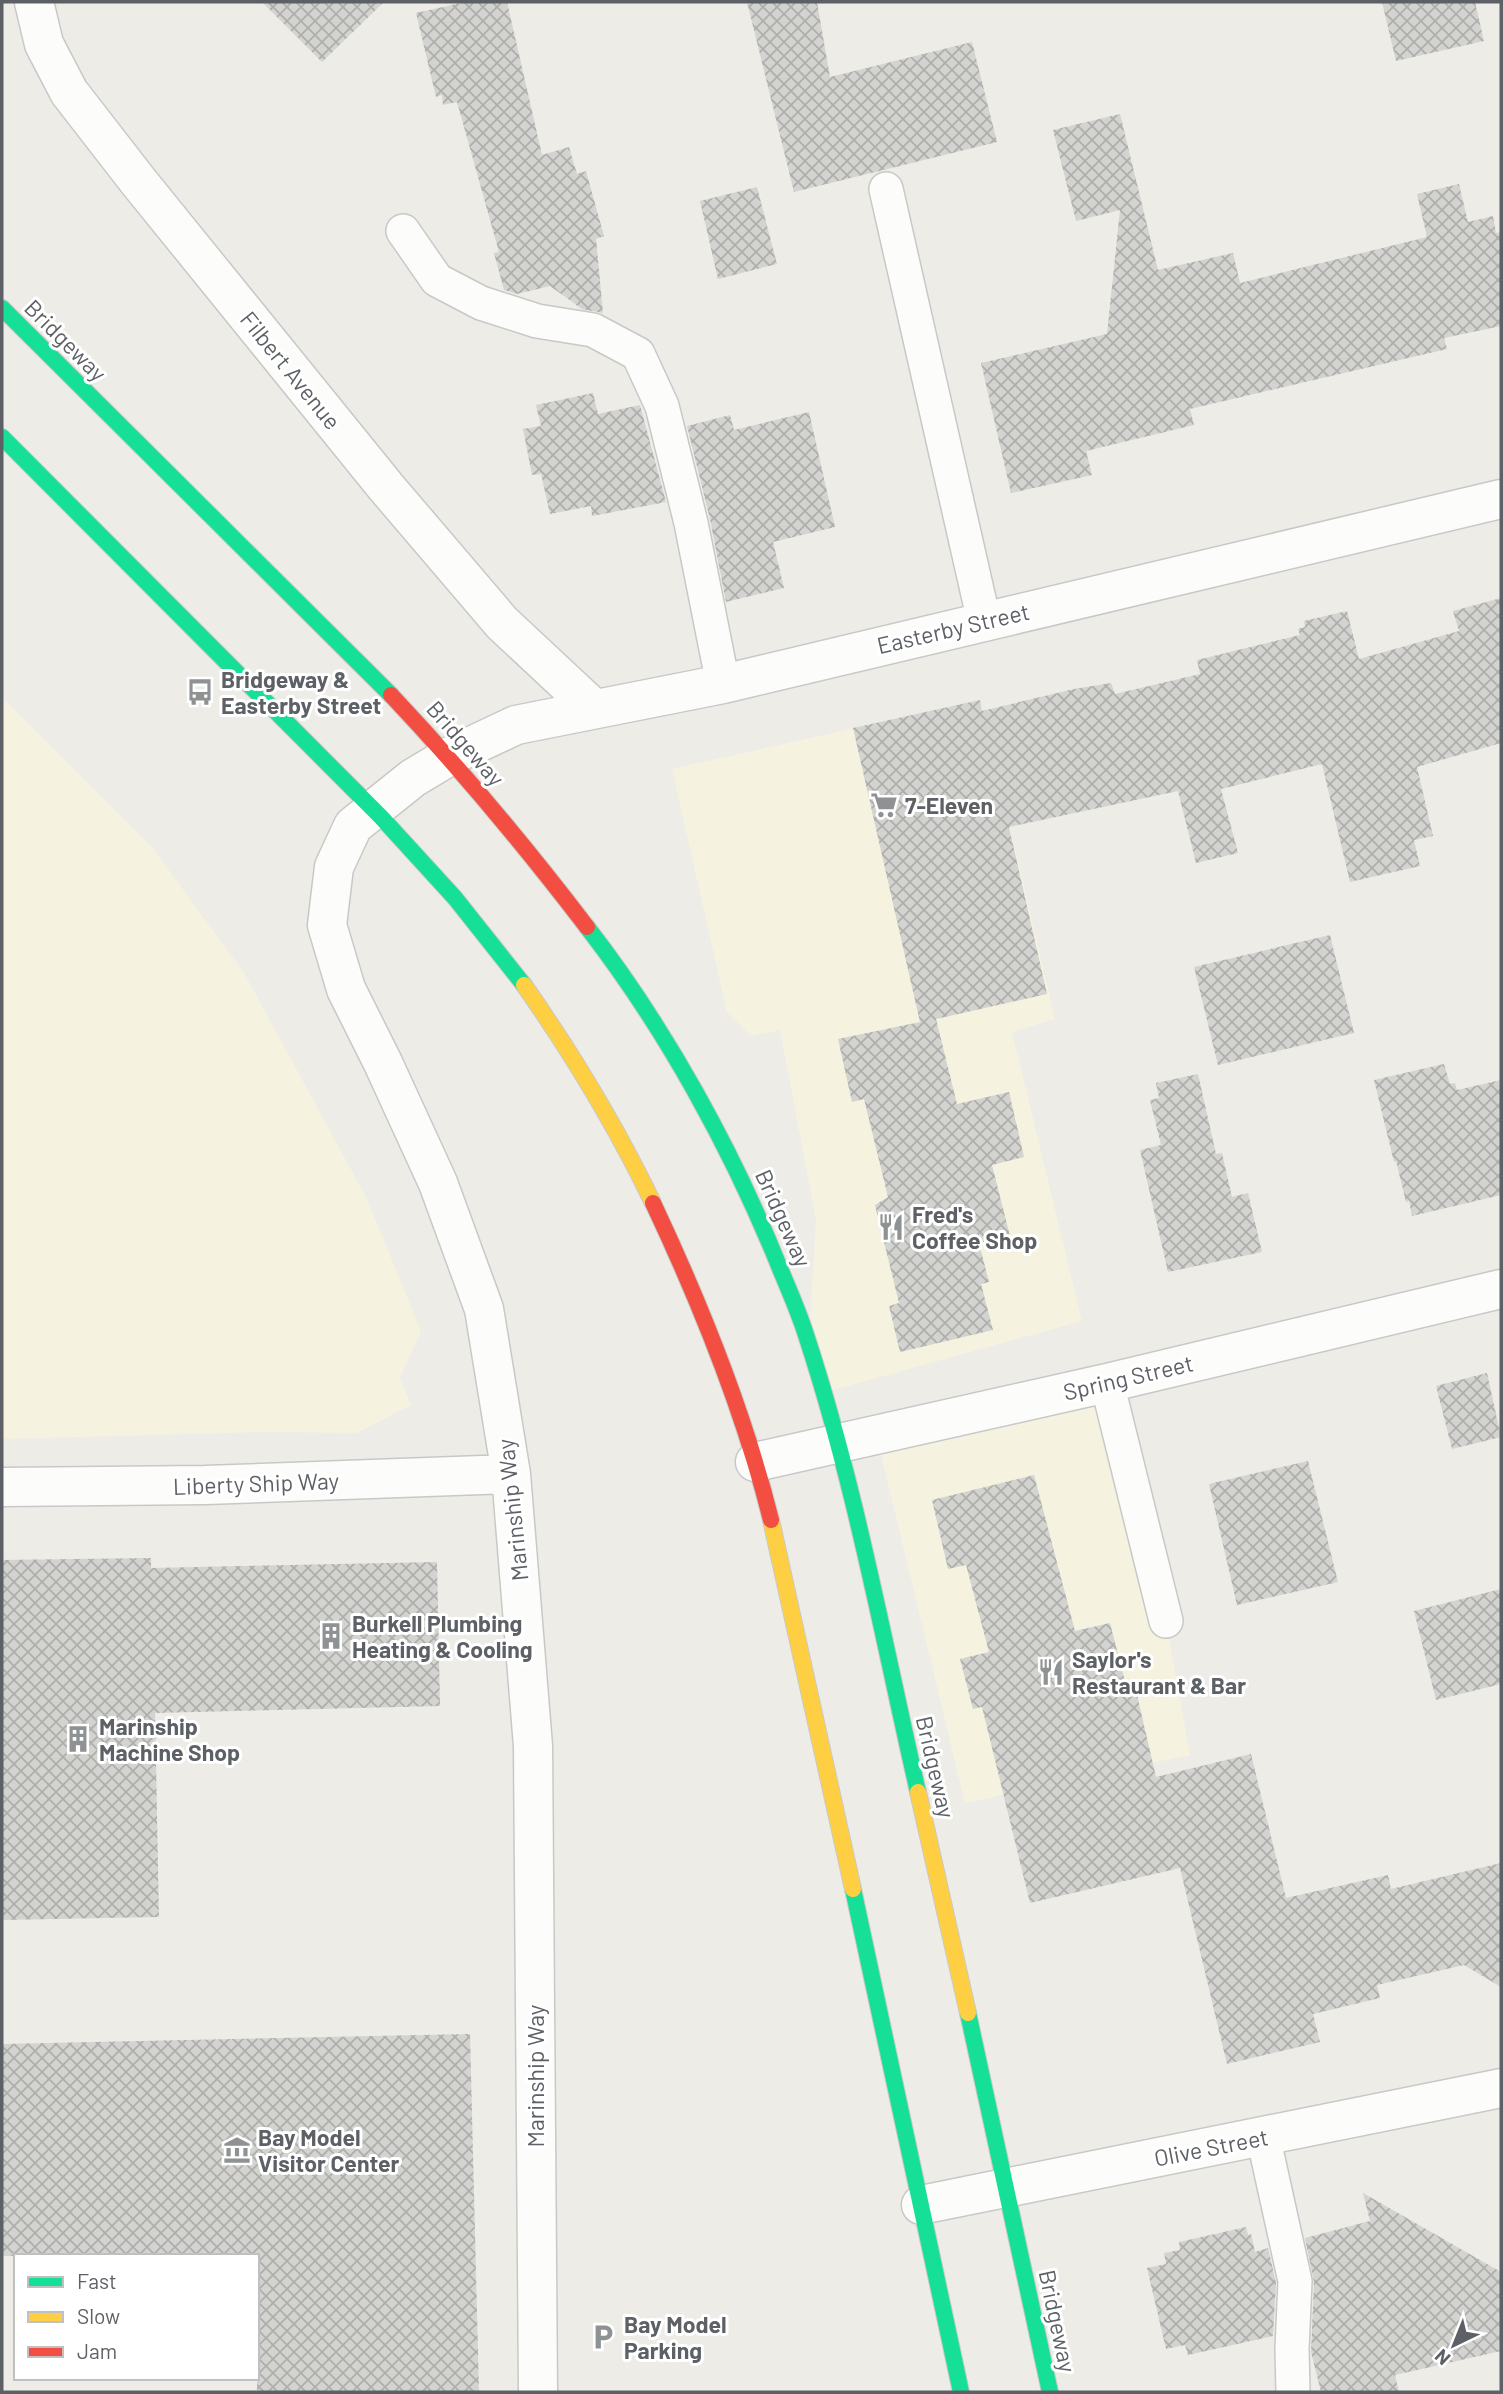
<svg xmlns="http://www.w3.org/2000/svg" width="1503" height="2394" viewBox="0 0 1503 2394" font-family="Barlow,sans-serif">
<defs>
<pattern id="building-cross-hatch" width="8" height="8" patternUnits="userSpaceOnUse" patternTransform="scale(1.75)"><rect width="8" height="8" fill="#d3d3d0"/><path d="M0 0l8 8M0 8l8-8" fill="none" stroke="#aeafad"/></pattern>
</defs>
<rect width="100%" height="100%" fill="#edece7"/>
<path fill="#f6f2e0" d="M 2,697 L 152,847 L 244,973 L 367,1199 L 421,1331 L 400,1378 L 411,1405 L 357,1433 L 268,1432 L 2,1439 Z
M 980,700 L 1055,1019 L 1012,1032 L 1082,1321 L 826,1392 L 809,1341 L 816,1220 L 780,1030 L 751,1036 L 727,1012 L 672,769 Z
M 1107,1383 L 1166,1621 L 1190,1755 L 965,1803 L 876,1434 Z"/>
<path fill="url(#building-cross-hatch)" d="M 262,2 L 384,2 L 322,62 Z
M 465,2 L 507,2 L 542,155 L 569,147 L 577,174 L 586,171 L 604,236 L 596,239 L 603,313 L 582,309 L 550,286 L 517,294 L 504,290 L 494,253 L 499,252 L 457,102 L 443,105 L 442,95 L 436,97 L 416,13 Z
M 747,2 L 817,2 L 830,77 L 972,42 L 997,142 L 794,192 Z
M 1382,2 L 1475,2 L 1484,41 L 1396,61 Z
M 1120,114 L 1158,270 L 1233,253 L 1240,283 L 1427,237 L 1417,194 L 1459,184 L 1468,222 L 1493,216 L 1496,233 L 1501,232 L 1501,326 L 1444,338 L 1447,349 L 1190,409 L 1194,425 L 1086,451 L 1092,475 L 1011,493 L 981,363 L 1107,334 L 1120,210 L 1076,221 L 1053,130 Z
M 757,187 L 777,264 L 718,279 L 700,201 Z
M 593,393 L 598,414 L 640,405 L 666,502 L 592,516 L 591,506 L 550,514 L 541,474 L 532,475 L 523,429 L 541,426 L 536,405 Z
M 809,412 L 835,527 L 773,542 L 784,588 L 726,602 L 710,519 L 687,426 L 730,415 L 734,430 Z
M 1501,598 L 1501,743 L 1417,767 L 1433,836 L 1414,840 L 1420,866 L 1350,882 L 1322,764 L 1221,789 L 1238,853 L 1196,863 L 1178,791 L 1009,827 L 1047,994 L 936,1019 L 957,1104 L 1009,1092 L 1024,1157 L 992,1165 L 1010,1236 L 979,1243 L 989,1282 L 981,1284 L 993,1330 L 900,1352 L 889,1306 L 899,1303 L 875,1205 L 888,1197 L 864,1099 L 852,1102 L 838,1039 L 920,1022 L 853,728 L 980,700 L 982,711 L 1074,689 L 1111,683 L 1115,694 L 1200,674 L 1197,660 L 1300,635 L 1298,629 L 1305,627 L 1304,621 L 1347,611 L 1359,659 L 1459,631 L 1453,611 Z
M 1330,935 L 1354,1033 L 1218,1065 L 1194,967 Z
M 1444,1064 L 1450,1084 L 1455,1083 L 1457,1090 L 1501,1080 L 1501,1195 L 1412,1216 L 1409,1201 L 1406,1202 L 1396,1161 L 1394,1162 L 1374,1080 Z
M 1198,1074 L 1216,1154 L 1222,1153 L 1232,1197 L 1248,1193 L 1262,1252 L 1168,1272 L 1140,1150 L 1161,1145 L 1150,1100 L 1159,1098 L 1156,1083 Z
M 1487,1373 L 1501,1437 L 1452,1449 L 1436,1386 Z
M 1308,1461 L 1338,1582 L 1237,1605 L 1209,1484 Z
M 1034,1475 L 1075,1631 L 1110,1623 L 1129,1697 L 1137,1695 L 1156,1777 L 1251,1754 L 1286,1898 L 1388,1875 L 1391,1889 L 1501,1863 L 1501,1987 L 1464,1965 L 1377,1985 L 1380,1998 L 1313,2014 L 1320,2042 L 1227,2064 L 1180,1868 L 1030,1903 L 982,1707 L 973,1709 L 960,1659 L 989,1652 L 966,1565 L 948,1569 L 932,1500 Z
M 151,1558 L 151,1568 L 437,1562 L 440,1706 L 155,1713 L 159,1917 L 2,1920 L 2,1560 Z
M 1501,1589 L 1501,1684 L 1436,1700 L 1414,1611 Z
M 470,2034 L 479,2392 L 257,2392 L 257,2256 L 2,2256 L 2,2044 Z
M 1363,2193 L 1501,2272 L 1501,2351 L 1395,2375 L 1399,2392 L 1321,2392 L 1311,2352 L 1314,2282 L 1305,2238 L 1370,2221 Z
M 1246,2227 L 1248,2235 L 1251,2234 L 1255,2252 L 1268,2248 L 1276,2283 L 1273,2336 L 1188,2355 L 1185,2345 L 1166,2349 L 1147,2268 L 1166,2264 L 1164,2253 L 1180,2250 L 1179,2242 Z"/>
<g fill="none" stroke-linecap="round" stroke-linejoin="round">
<defs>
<path id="lane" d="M 886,189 L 984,621
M 403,231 L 437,280 L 481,303 L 537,321 L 593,330 L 638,354 L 662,406 L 691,523 L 723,684
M 1107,1383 L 1166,1621
M 1263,2136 L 1295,2281 L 1292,2349 L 1293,2392"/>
<path id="street" d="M 34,2 L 44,44 L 69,92 L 138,181 L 386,487 L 502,623 L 593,708
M 755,1462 L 1107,1383 L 1501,1289
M 2,1487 L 205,1485 L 511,1474
M 921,2205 L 1501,2088
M 538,2392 L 533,1746 L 511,1474 L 484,1309 L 438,1183 L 383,1063 L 346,989 L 327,925 L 334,867 L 353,826 L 413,778 L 448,757 L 516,725 L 723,684 L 1501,499"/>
<path id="fast" d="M 2,308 L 391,695
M 2,437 L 381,817 L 455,898 L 524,985
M 587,927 C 666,1029 733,1151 781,1271 C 790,1292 799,1313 806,1335 C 855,1484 883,1639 918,1792
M 853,1889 L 961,2392
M 968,2013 L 1050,2392"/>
<path id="slow" d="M 524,985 C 573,1055 616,1126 653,1203
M 771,1520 L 853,1889
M 918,1792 L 968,2013"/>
<path id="jam" d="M 391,695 C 461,769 525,846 587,927
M 653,1203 C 701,1305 744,1411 771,1520"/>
</defs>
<use href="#lane" stroke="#c8c8c8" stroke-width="36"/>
<use href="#street" stroke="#c8c8c8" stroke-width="41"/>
<use href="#fast" stroke="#c9c9c9" stroke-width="18"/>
<use href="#slow" stroke="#c9c9c9" stroke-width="18"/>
<use href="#jam" stroke="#c9c9c9" stroke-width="18"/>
<use href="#lane" stroke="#fcfcfb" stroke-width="33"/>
<use href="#street" stroke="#fcfcfb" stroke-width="38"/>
<use href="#fast" stroke="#16e098" stroke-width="16"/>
<use href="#slow" stroke="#ffcf43" stroke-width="16"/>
<use href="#jam" stroke="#f24e42" stroke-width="16"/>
</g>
<defs>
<symbol id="bus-bare" viewBox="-9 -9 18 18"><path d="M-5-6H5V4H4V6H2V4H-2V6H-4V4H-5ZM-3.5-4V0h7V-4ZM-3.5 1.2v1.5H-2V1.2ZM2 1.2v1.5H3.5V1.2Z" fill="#8f9293" stroke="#fff" stroke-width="2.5" paint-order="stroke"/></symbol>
<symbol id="supermarket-bare" viewBox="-9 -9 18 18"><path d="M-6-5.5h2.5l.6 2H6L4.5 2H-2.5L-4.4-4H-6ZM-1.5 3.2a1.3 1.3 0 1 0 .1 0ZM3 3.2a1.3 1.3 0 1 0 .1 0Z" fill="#8f9293" stroke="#fff" stroke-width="2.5" paint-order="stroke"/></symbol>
<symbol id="restaurant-bare" viewBox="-9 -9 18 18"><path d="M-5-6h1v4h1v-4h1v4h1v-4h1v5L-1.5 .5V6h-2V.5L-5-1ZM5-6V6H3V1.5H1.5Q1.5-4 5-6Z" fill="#8f9293" stroke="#fff" stroke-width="2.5" paint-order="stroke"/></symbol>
<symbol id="building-bare" viewBox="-9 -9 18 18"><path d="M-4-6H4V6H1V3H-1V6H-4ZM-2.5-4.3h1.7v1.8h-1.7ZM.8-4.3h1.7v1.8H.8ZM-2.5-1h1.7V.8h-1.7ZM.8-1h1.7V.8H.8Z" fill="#8f9293" stroke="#fff" stroke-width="2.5" paint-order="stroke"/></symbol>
<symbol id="museum-bare" viewBox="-9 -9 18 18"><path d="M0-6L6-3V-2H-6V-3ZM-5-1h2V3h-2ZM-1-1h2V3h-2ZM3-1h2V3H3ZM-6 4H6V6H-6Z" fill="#8f9293" stroke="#fff" stroke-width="2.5" paint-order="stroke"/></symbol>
<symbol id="parking-bare" viewBox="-9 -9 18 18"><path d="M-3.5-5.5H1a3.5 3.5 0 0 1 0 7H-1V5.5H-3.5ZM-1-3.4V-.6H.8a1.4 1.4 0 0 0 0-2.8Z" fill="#8f9293" stroke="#fff" stroke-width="2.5" paint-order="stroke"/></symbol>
</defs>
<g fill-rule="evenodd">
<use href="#bus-bare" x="181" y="673" width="38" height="38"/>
<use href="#supermarket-bare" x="865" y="786" width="38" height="38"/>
<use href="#restaurant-bare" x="872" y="1208" width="38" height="38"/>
<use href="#building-bare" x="312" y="1617" width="38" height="38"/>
<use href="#restaurant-bare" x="1032" y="1653" width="38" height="38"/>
<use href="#building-bare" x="59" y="1720" width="38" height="38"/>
<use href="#museum-bare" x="218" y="2131" width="38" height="38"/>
<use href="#parking-bare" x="584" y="2318" width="38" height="38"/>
</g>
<g text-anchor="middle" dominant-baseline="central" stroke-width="6" stroke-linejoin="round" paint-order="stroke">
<g font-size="23" fill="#5d6166" stroke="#fff">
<text transform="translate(66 340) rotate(45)">Bridgeway</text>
<text transform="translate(291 370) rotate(51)">Filbert Avenue</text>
<text transform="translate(953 628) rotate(-13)">Easterby Street</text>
<text transform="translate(466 743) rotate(49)">Bridgeway</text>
<text transform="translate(784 1218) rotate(66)">Bridgeway</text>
<text transform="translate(1128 1377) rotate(-13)">Spring Street</text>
<text transform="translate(256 1483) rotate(-2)">Liberty Ship Way</text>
<text transform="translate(512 1510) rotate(-96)">Marinship Way</text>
<text transform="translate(936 1767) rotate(77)">Bridgeway</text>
<text transform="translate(535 2076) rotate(-90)">Marinship Way</text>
<text transform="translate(1211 2147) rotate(-11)">Olive Street</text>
<text transform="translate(1058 2321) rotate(78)">Bridgeway</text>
</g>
<g font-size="23" font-weight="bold" fill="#5d6166" stroke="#fff" text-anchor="start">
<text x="221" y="679">Bridgeway &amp;<tspan x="221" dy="26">Easterby Street</tspan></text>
<text x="905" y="805">7-Eleven</text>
<text x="912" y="1214">Fred's<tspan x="912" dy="26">Coffee Shop</tspan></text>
<text x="352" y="1623">Burkell Plumbing<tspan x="352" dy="26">Heating &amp; Cooling</tspan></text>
<text x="1072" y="1659">Saylor's<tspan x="1072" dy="26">Restaurant &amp; Bar</tspan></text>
<text x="99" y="1726">Marinship<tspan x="99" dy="26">Machine Shop</tspan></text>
<text x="258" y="2137">Bay Model<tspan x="258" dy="26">Visitor Center</tspan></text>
<text x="624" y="2324">Bay Model<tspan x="624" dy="26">Parking</tspan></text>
</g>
</g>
<rect width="1503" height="2394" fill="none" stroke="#5d6166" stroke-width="7"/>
<rect x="14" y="2254" width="245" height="126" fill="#ffffff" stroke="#bec0c2" stroke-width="2"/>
<rect x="28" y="2277" width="35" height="10" fill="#16e098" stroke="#bec0c2" stroke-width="2"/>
<text x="77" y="2289" font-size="21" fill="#5d6166">Fast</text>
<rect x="28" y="2312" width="35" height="10" fill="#ffcf43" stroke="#bec0c2" stroke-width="2"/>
<text x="77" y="2324" font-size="21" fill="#5d6166">Slow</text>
<rect x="28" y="2347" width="35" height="10" fill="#f24e42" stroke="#bec0c2" stroke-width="2"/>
<text x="77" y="2359" font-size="21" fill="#5d6166">Jam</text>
<g transform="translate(1454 2345) rotate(223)" stroke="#ffffff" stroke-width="5" paint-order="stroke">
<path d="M0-5L12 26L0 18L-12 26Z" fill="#5d6166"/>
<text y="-10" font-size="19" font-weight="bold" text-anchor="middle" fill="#5d6166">N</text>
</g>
</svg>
